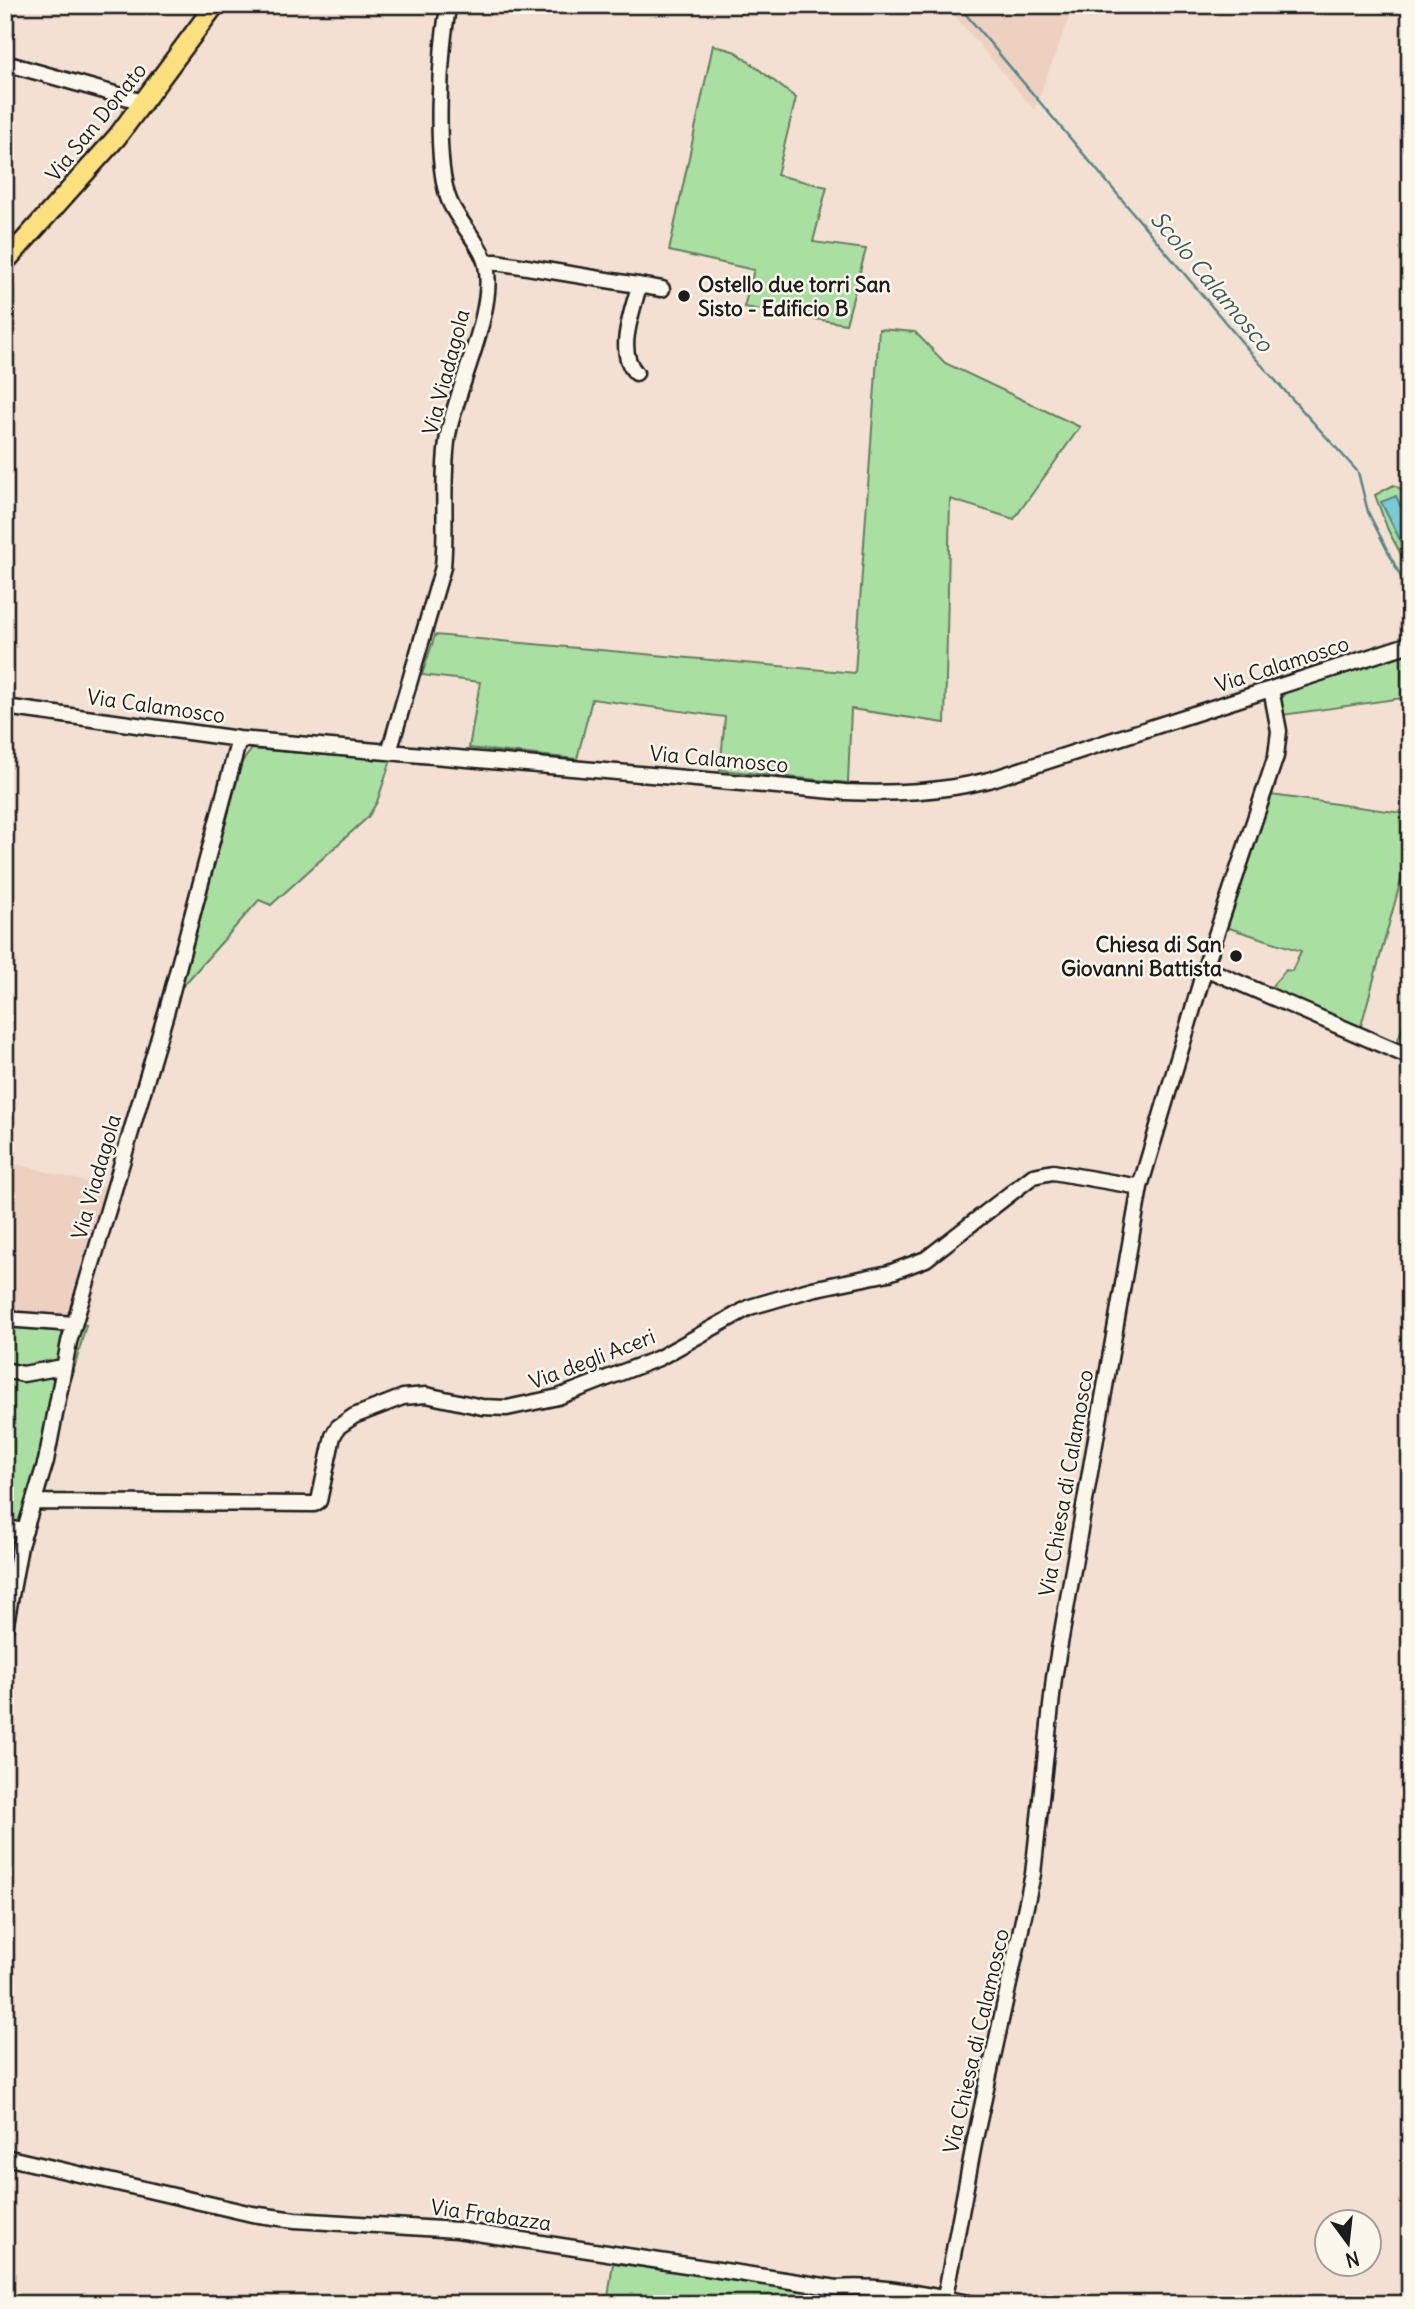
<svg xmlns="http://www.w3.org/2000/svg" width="1415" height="2309" viewBox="0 0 1415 2309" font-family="Delius,sans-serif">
<rect width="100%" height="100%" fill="#f3e0d2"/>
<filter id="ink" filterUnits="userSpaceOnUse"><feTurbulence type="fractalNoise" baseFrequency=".0143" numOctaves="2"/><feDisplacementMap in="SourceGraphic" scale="14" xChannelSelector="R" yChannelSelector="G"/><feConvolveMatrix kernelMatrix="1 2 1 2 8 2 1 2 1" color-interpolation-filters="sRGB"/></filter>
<g filter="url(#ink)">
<path fill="#edd0c0" d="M 946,5 L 1074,5 L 1034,110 Z
M 5,1161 L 122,1191 L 86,1325 L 5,1318 Z"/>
<path fill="#aadfa2" stroke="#637e5f" stroke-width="2" d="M 713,45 L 736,52 L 796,98 L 777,175 L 827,187 L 813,242 L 866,249 L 846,324 L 744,307 L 754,270 L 669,251 Z
M 879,329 L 915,332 L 945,363 L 1080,427 L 1014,519 L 950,499 L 945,723 L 851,709 L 848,783 L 720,770 L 725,717 L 592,699 L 577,759 L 469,748 L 480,682 L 422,675 L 435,635 L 855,673 Z
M 1394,485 L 1410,495 L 1410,571 L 1388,530 L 1375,495 Z
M 1410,653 L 1410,697 L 1283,715 L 1280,702 L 1285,692 Z
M 252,749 L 391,760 L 377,802 L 368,817 L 271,905 L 259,900 L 182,987 L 242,762 Z
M 1271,795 L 1410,814 L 1410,847 L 1358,1037 L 1261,998 L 1286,970 L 1292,971 L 1301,951 L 1226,927 Z
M 1410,1008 L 1410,1047 L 1397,1042 Z
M 5,1318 L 86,1325 L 37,1507 L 5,1592 Z
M 613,2263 L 841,2295 L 859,2293 L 856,2304 L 607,2304 Z"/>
<path fill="#7acbd1" stroke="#548589" stroke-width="2" d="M 1396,496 L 1410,527 L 1410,560 L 1381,502 Z"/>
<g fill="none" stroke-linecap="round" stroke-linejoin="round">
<path stroke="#548589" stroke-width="2.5" d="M 958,5 L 1257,360 L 1358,472 L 1368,512 L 1410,595"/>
<defs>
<path id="minor" d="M 5,63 L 143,102
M 486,263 L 496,262 L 662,289
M 636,373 C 615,351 633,312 639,285
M 5,707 L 239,739 L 845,792 C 895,794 940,792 989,780 L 1410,644
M 389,752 L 443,567 C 447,522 441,479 448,435 C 457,386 496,311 486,265 C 482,245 457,221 449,200 C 434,163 439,46 449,5
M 1205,968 L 1410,1057
M 5,1319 L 74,1324
M 5,1370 L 23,1374 L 63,1367
M 35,1502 L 314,1504 L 319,1501 L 333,1436 L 338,1427 L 354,1416 L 403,1397 L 426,1395 L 482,1407 L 507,1408 L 558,1397 L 659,1358 L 750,1307 L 812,1289 L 889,1273 L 926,1259 L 1033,1176 L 1053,1172 L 1140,1187
M 5,1528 L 25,1531
M 5,1629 L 20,1546 L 46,1461 L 69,1342 L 167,1010 L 239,739
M 5,2157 L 252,2214 L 295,2220 L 457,2230 L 837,2288 C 884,2284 928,2296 974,2304
M 945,2297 L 975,2139 L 1033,1874 L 1054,1678 L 1140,1187 L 1205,968 L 1276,756 L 1279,731 L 1271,689"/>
<path id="major" d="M 5,262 L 117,137 L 215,5"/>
</defs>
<use href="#minor" stroke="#1c1c1c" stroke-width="19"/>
<use href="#major" stroke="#1c1c1c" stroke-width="23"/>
<use href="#minor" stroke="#fbf7ec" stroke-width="14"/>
<use href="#major" stroke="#fce080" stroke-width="18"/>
</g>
</g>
<g fill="#1c1c1c" stroke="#fbf7ec" stroke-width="2.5">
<circle cx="684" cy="296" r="7"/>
<circle cx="1236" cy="956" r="7"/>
</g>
<g text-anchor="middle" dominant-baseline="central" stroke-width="5" stroke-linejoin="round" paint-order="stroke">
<g font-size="21" fill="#1c1c1c" stroke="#fbf7ec">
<text transform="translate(96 122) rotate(-51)">Via San Donato</text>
<text transform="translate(446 372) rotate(-75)">Via Viadagola</text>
<text transform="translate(1282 664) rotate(-18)">Via Calamosco</text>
<text transform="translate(156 706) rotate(8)">Via Calamosco</text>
<text transform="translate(719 759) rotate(5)">Via Calamosco</text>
<text transform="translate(96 1177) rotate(-74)">Via Viadagola</text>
<text transform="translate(592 1359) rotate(-21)">Via degli Aceri</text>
<text transform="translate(1066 1483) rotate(-80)">Via Chiesa di Calamosco</text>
<text transform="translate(976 2041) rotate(-77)">Via Chiesa di Calamosco</text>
<text transform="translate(491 2215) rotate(8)">Via Frabazza</text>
</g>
<g font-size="21" font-weight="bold" fill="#1c1c1c" stroke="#fbf7ec" text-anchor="start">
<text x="698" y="284">Ostello due torri San<tspan x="698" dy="24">Sisto - Edificio B</tspan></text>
<text x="1222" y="944" text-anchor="end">Chiesa di San<tspan x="1222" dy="24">Giovanni Battista</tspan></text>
</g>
<g font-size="23" font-style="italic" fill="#3d595b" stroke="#fbf7ec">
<text transform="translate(1212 281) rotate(50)">Scolo Calamosco</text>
</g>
</g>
<rect width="1415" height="2309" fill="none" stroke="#fbf7ec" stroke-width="28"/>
<rect x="14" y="14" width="1387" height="2281" fill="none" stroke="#1c1c1c" stroke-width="2.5" filter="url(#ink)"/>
<g transform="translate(1348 2243) rotate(165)"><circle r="33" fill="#fbf7ec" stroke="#a29f99" stroke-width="2"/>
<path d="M0-5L12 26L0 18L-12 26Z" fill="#1c1c1c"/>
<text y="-10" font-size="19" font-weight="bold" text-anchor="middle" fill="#1c1c1c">N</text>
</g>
</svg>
